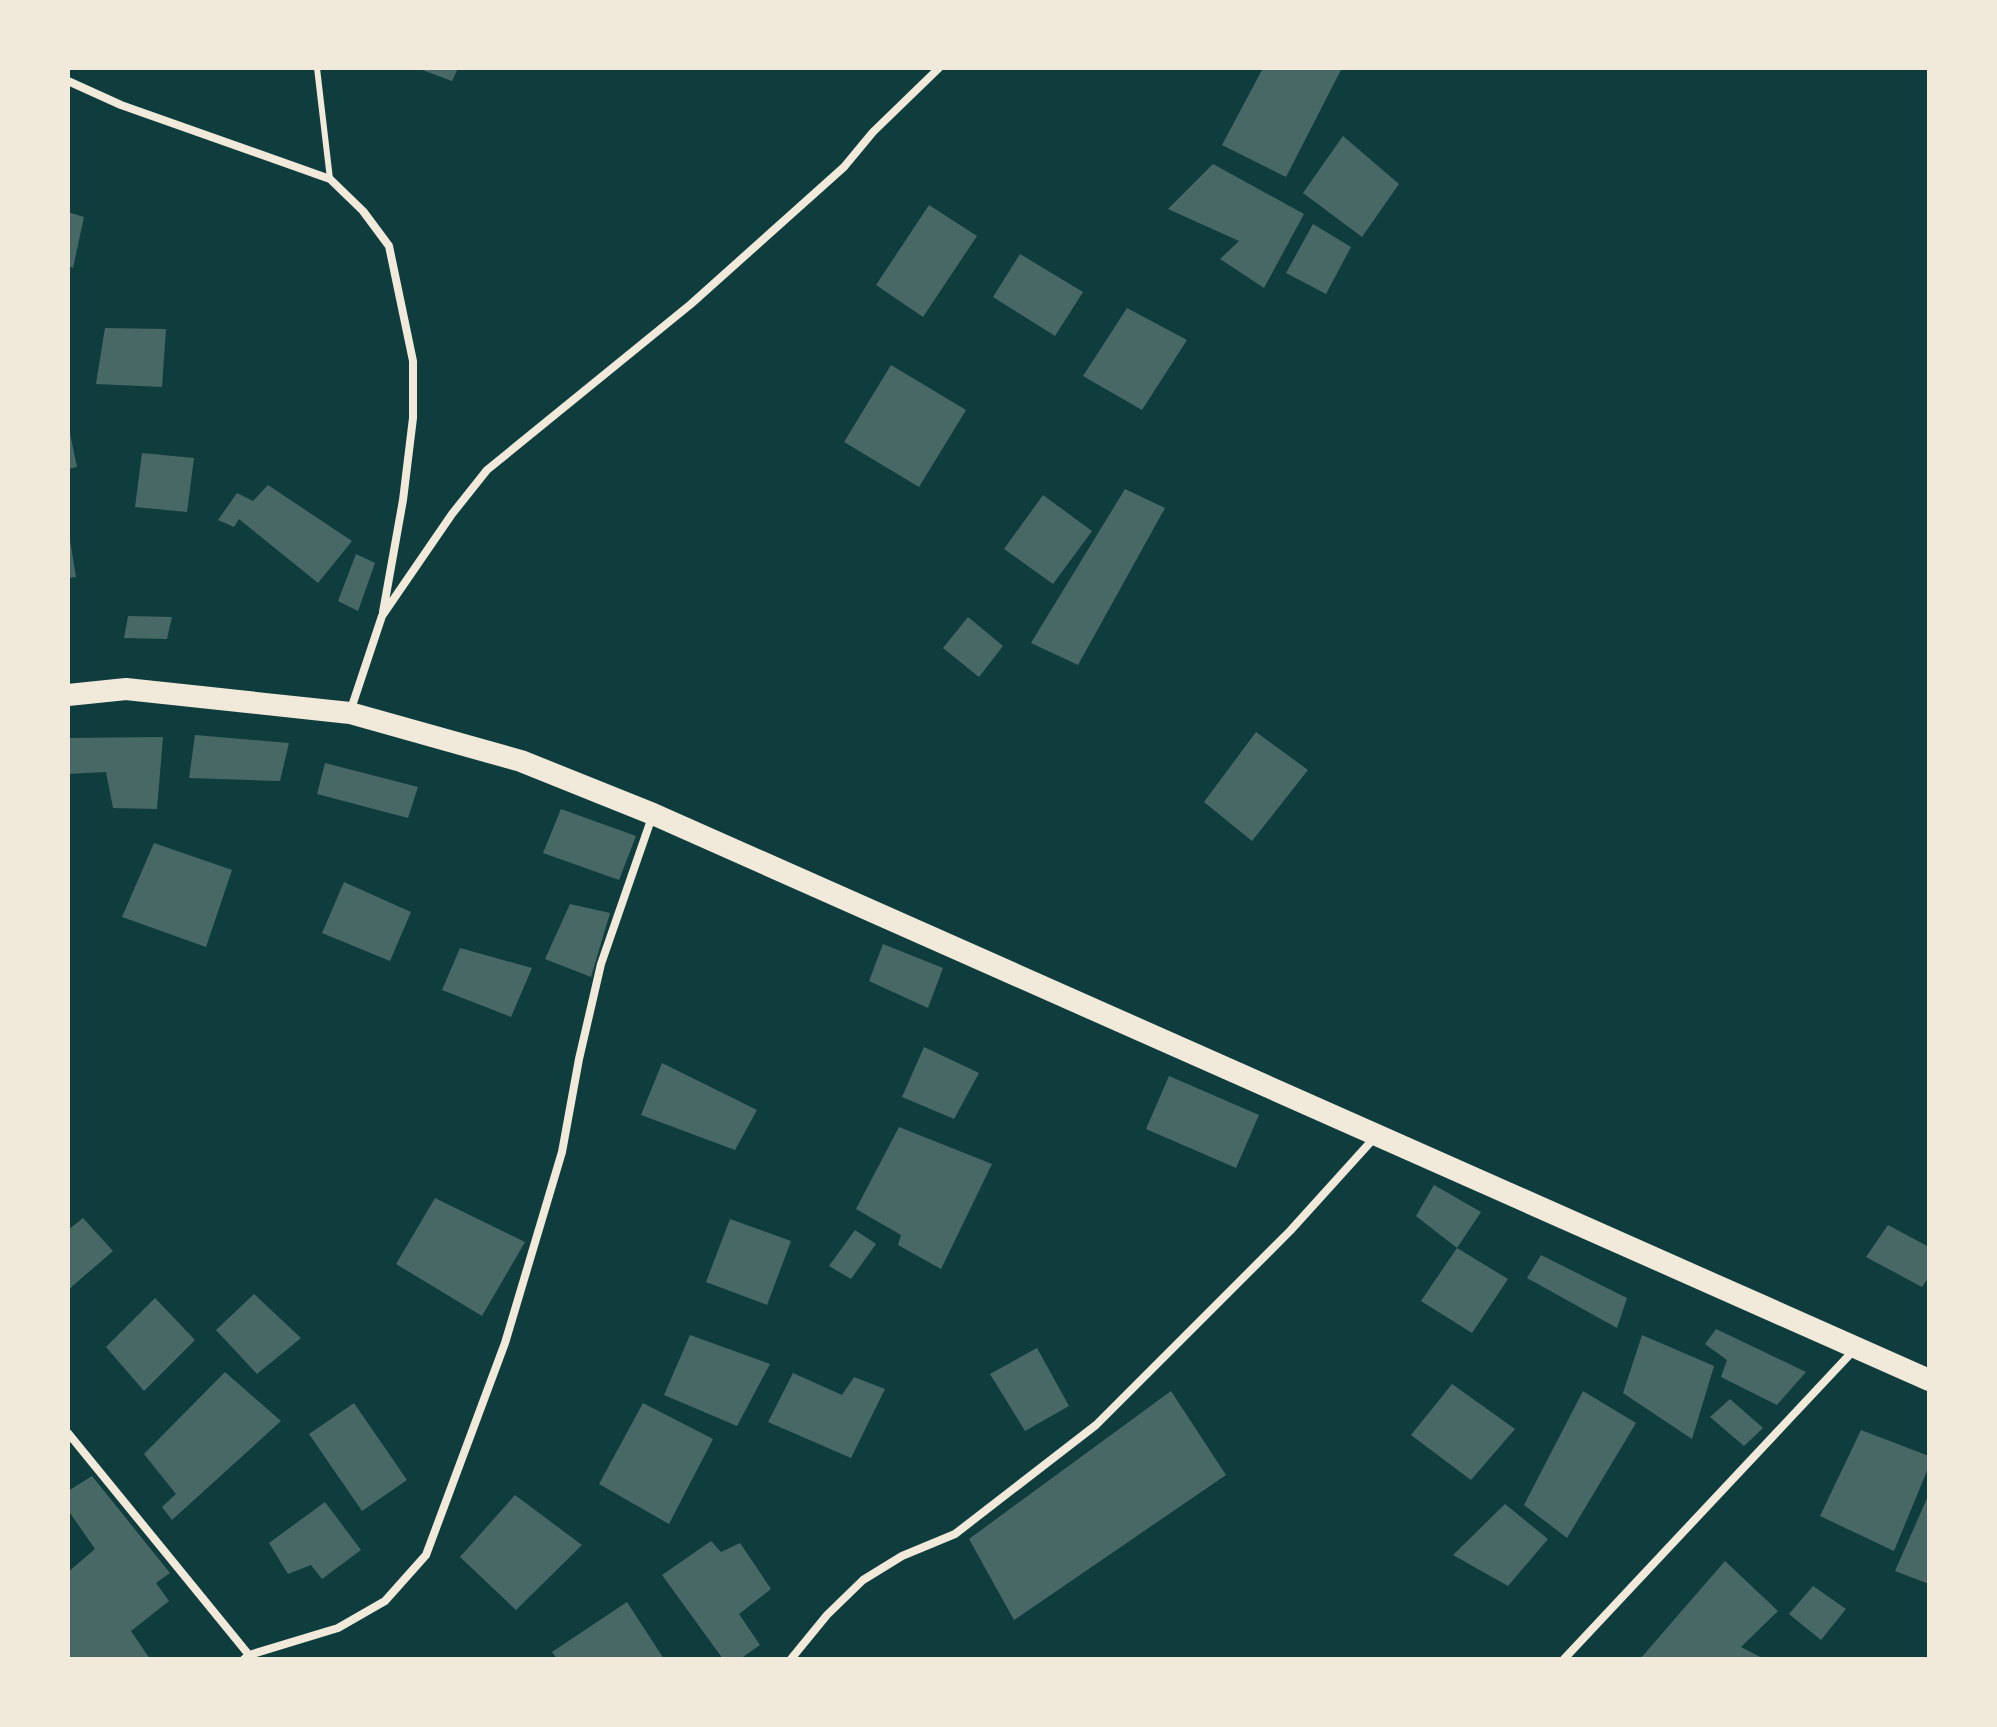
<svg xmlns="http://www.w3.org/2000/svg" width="1997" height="1727" viewBox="0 0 1997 1727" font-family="Roboto,sans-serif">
<rect width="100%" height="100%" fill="#0f3d3e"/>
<path fill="#486865" d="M 417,68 L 458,68 L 452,81 Z
M 1263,68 L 1342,68 L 1286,177 L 1222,145 Z
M 1343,136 L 1399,184 L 1362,237 L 1303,193 Z
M 1213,164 L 1304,214 L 1264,288 L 1220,259 L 1239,241 L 1168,209 Z
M 929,205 L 977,236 L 923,317 L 876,285 Z
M 68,212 L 84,217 L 73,268 L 68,266 Z
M 1313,224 L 1351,247 L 1326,294 L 1286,273 Z
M 1020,254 L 1083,292 L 1055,336 L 993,297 Z
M 1127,308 L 1187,340 L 1142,410 L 1083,376 Z
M 105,328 L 166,329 L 162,387 L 96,384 Z
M 891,365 L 966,410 L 919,487 L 844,442 Z
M 68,424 L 77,467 L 68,469 Z
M 142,453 L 194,458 L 187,512 L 135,507 Z
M 268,485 L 352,541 L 318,583 L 239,519 L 234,527 L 218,520 L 237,493 L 253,501 Z
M 1125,489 L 1165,508 L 1078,665 L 1031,643 Z
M 1043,495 L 1092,531 L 1053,584 L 1004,549 Z
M 70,540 L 76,577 L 68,578 L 68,541 Z
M 356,554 L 375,563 L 358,611 L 338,601 Z
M 128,616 L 172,617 L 167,639 L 124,638 Z
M 968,617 L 1003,646 L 979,677 L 943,648 Z
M 1256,732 L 1308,770 L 1252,841 L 1204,802 Z
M 195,735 L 289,743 L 280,781 L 189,778 Z
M 163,737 L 157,809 L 113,808 L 106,772 L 68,774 L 68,738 Z
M 325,763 L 418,787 L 408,818 L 317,794 Z
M 561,809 L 636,836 L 619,880 L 543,853 Z
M 154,843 L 232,870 L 206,947 L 122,917 Z
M 344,882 L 411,912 L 390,961 L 322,933 Z
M 570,904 L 610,913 L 591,977 L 545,959 Z
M 883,944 L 943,968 L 928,1008 L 869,981 Z
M 460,948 L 532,968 L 511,1017 L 442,990 Z
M 924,1047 L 979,1073 L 954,1119 L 902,1097 Z
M 662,1063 L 757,1110 L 735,1150 L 641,1115 Z
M 1169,1076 L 1259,1115 L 1236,1168 L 1146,1129 Z
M 899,1127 L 992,1164 L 941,1269 L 898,1245 L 901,1235 L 856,1209 Z
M 1434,1185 L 1481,1212 L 1457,1248 L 1508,1279 L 1472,1333 L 1421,1301 L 1457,1248 L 1416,1216 Z
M 435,1198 L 525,1242 L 482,1316 L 396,1264 Z
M 83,1218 L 113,1251 L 68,1290 L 68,1230 Z
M 730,1219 L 791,1241 L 767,1305 L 706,1282 Z
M 1888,1225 L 1929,1247 L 1929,1277 L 1922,1287 L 1866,1257 Z
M 855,1230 L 876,1244 L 851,1279 L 829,1266 Z
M 1541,1255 L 1627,1298 L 1617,1328 L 1527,1278 Z
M 254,1294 L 301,1338 L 257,1374 L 216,1330 Z
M 155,1298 L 195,1340 L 144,1391 L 106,1347 Z
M 1716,1329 L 1806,1372 L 1777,1405 L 1721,1377 L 1727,1360 L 1705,1344 Z
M 690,1335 L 770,1364 L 737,1426 L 664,1395 Z
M 1642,1335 L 1714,1366 L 1692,1439 L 1623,1393 Z
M 1037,1348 L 1069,1406 L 1025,1431 L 990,1374 Z
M 225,1372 L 281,1421 L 172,1520 L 162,1507 L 176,1494 L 144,1454 Z
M 793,1373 L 842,1395 L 854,1377 L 885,1389 L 851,1458 L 768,1422 Z
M 1452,1384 L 1515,1429 L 1471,1480 L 1411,1435 Z
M 1171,1391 L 1226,1475 L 1014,1620 L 969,1539 Z
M 1583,1391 L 1636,1423 L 1567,1538 L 1524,1505 Z
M 1730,1399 L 1763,1428 L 1744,1446 L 1710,1417 Z
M 354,1403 L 407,1480 L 362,1511 L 309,1434 Z
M 643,1403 L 713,1439 L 669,1524 L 599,1484 Z
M 1861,1430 L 1929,1456 L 1929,1466 L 1894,1551 L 1820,1516 Z
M 92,1476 L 170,1573 L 156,1583 L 169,1601 L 131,1631 L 150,1659 L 73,1659 L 68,1654 L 68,1572 L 95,1549 L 68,1510 L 68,1491 Z
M 1929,1494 L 1929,1584 L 1895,1571 Z
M 515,1495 L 582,1545 L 516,1610 L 460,1557 Z
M 325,1502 L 361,1550 L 322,1579 L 311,1565 L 288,1574 L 269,1543 Z
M 1505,1504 L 1548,1539 L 1508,1586 L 1453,1555 Z
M 711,1541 L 721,1552 L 740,1543 L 771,1589 L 739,1614 L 760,1645 L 740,1659 L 723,1659 L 662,1575 Z
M 1725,1561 L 1778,1611 L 1741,1647 L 1764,1659 L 1640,1659 Z
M 1813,1586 L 1846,1609 L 1821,1640 L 1789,1614 Z
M 627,1602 L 664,1659 L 557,1659 L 552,1652 Z"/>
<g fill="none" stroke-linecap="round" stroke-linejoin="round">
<path stroke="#f1e9da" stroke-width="6" d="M 317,68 L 330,179"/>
<path stroke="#f1e9da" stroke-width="8" d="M 68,81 L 121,105 L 330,179 L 363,211 L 389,246 L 413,361 L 413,418 L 403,500 L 383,612
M 350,712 L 382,616 L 452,514 L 487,470 L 691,304 L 844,167 L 873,132 L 939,68
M 68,1433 L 249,1655
M 244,1659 L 249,1655 L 338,1628 L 385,1601 L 426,1555 L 505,1343 L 562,1152 L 579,1059 L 601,964 L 653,814
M 791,1659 L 827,1615 L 863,1580 L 902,1556 L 955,1534 L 1096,1425 L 1290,1231 L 1376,1136
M 1564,1659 L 1854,1350"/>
<path stroke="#f1e9da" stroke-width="22" d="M 68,695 L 126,689 L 350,713 L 521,761 L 653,814 L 1929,1380"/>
</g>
<rect width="1997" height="1727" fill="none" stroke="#f1e9da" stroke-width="140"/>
</svg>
